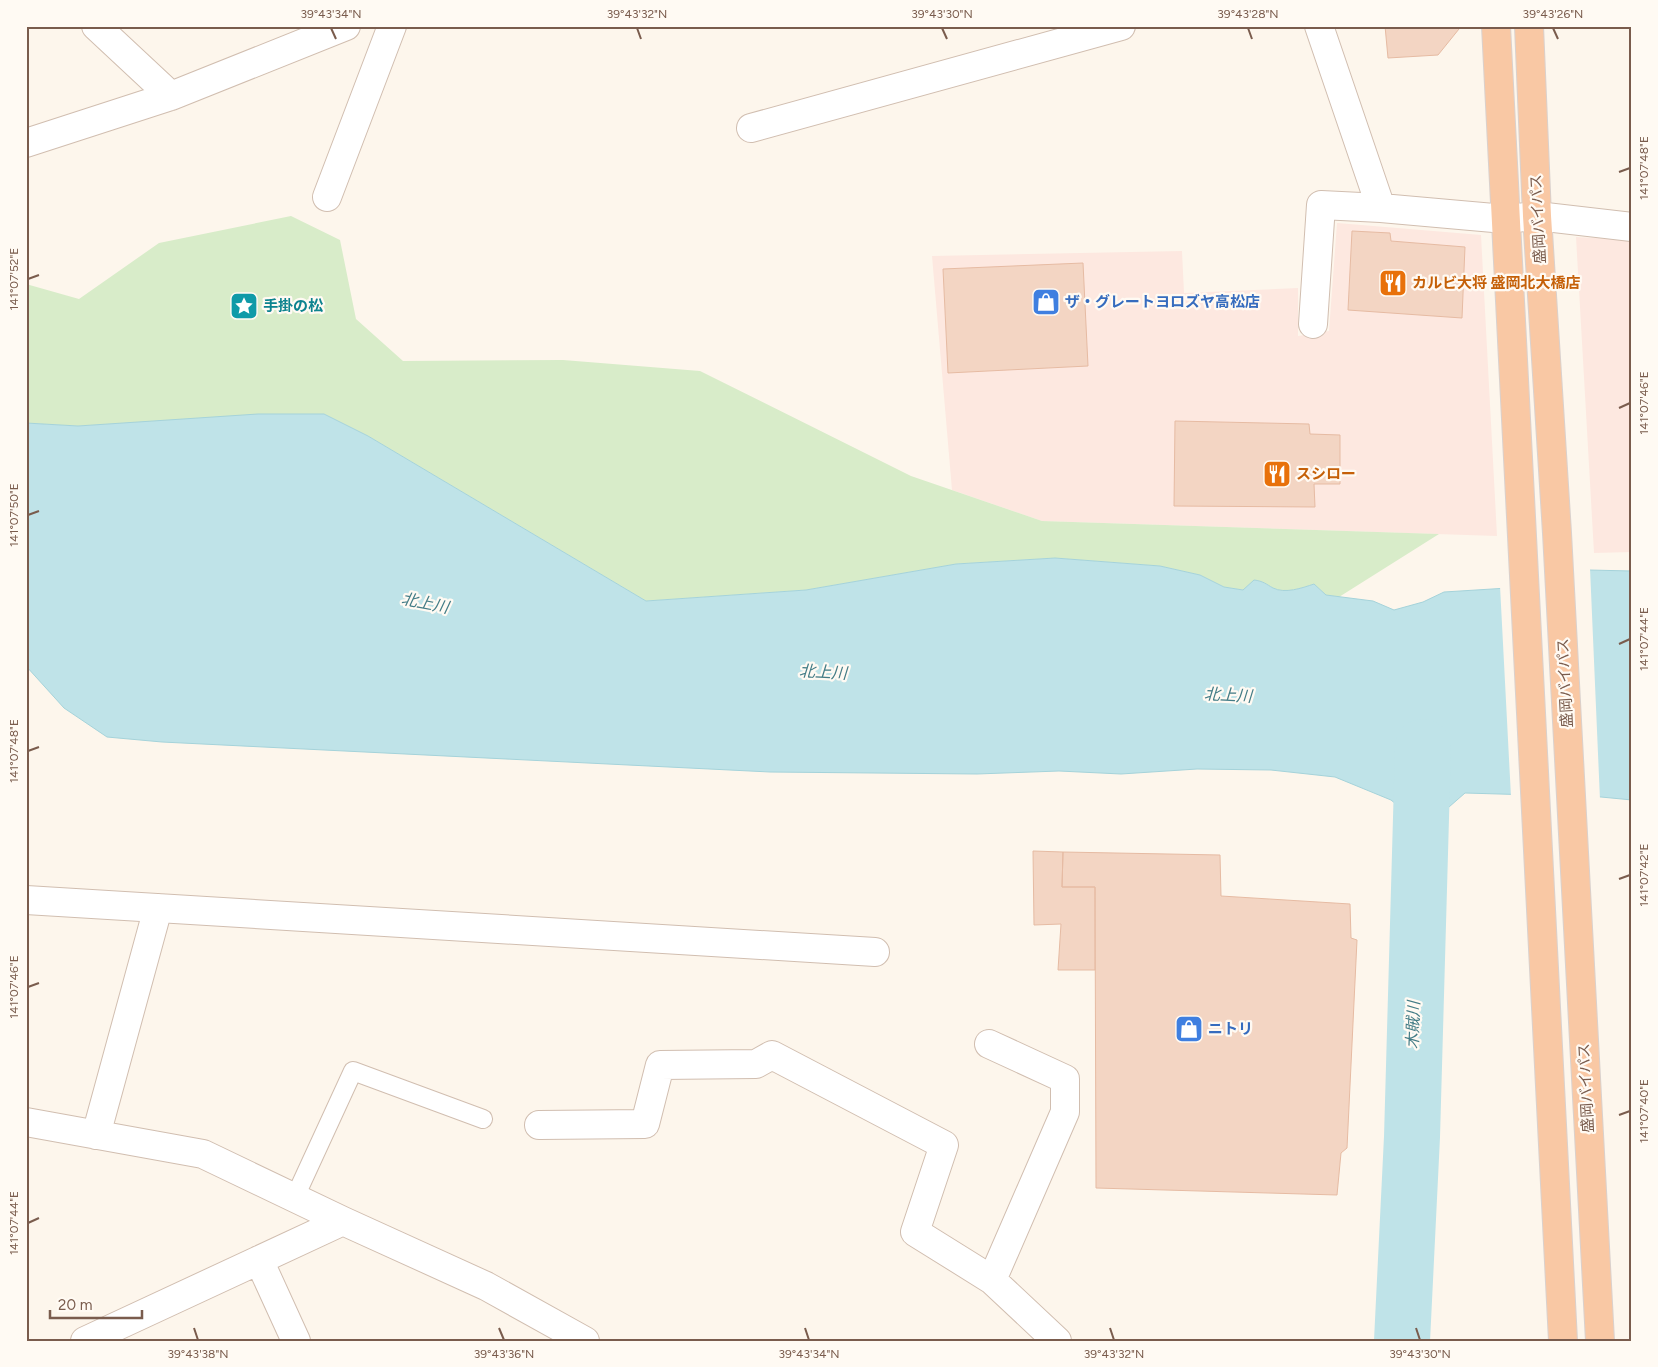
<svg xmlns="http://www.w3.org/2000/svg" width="1658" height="1367" viewBox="0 0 1658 1367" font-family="Figtree,'Noto Sans JP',sans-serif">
<rect width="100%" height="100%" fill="#fdf6ec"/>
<path fill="#fde8e0" d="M 1337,223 L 1481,235 L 1497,536 L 1042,521 L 952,490 L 932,256 L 1182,251 L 1184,293 L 1298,288 L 1298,336 L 1329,331 Z
M 1576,237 L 1632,240 L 1632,552 L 1594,553 Z"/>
<path fill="#d8ecc9" d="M 291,216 L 340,240 L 356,319 L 403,361 L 563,360 L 700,371 L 911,476 L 1042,521 L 1439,534 L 1339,597 L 1326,595 L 1314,584 C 1302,588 1285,594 1273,588 C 1266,584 1263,581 1255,580 L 1243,590 L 1224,587 L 1200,575 L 1160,566 L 1055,558 L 956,564 L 806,590 L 646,601 L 368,436 L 324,414 L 78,426 L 26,423 L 26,284 L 79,299 L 159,243 Z"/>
<path fill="#bfe3e8" stroke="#a5d3da" d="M 258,414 L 324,414 L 368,436 L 646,601 L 806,590 L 956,564 L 1055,558 L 1160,566 L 1200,575 L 1224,587 L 1243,590 L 1254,580 C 1263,581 1266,584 1273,588 C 1285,594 1302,588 1314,584 L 1326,595 L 1373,601 L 1394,610 L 1423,602 L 1444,592 L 1508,588 L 1589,570 L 1632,571 L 1632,800 L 1601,797 L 1465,793 L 1441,814 L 1437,825 L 1414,823 L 1408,814 L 1391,800 L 1335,777 L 1271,770 L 1197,769 L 1121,774 L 1059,771 L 977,774 L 770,772 L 162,742 L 107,737 L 64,708 L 26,666 L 26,423 L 78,426 Z"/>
<path fill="#fdf6ec" d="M 1590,568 L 1600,800 L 1511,797 L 1500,586 L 1533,581 L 1562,570 Z"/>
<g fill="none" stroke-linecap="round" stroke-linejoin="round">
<path stroke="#bfe3e8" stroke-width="56" d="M 1402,1341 L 1412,1137 L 1423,747"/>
</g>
<path fill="#f3d5c3" stroke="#e6bba3" d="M 1385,26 L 1458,26 L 1459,29 L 1438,55 L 1388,58 Z
M 1352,231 L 1390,233 L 1391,241 L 1465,247 L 1462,318 L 1348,310 Z
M 1083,263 L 1088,366 L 948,373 L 943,269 Z
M 1175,421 L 1309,424 L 1310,434 L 1340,435 L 1340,484 L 1314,484 L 1315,507 L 1174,506 Z
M 1033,851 L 1063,852 L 1062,887 L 1095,887 L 1095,970 L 1058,970 L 1061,924 L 1034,925 Z
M 1063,852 L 1220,855 L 1221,896 L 1350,904 L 1351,938 L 1357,940 L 1347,1148 L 1341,1153 L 1337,1195 L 1096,1188 L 1095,887 L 1062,887 Z"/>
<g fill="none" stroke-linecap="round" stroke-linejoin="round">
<defs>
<path id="service" d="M 295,1197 L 353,1071 L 483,1119"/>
<path id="minor" d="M 96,26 L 171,96
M 1319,26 L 1381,208 L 1505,219 L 1537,216 L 1632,227
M 751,128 L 1121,26
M 26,143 L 171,96 L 346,26
M 327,197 L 392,26
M 1313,324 L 1321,205 L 1381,208
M 26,900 L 875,952
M 989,1044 L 1065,1079 L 1065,1112 L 992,1280
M 26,1122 L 203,1154 L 343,1221 L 486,1286 L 585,1341
M 539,1125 L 645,1124 L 660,1065 L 756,1064 L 772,1055 L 944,1145 L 915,1232 L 992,1280 L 1057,1341
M 96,1135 L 158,908
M 259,1260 L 296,1341
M 85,1341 L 343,1221"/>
<path id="trunk" d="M 1496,26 L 1563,1341
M 1529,26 L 1537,216 L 1557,533 L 1600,1341"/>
</defs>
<use href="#service" stroke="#d1beb0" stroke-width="20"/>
<use href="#minor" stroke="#d1beb0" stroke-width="30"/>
<use href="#trunk" stroke="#dad1cd" stroke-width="30"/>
<use href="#service" stroke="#fff" stroke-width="18"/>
<use href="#minor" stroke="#fff" stroke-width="28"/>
<use href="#trunk" stroke="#f9c8a4" stroke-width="28"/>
</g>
<path fill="none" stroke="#7a5c4d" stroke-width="2" d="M 331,28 L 336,39M 637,28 L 641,39M 942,28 L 947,39M 1248,28 L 1252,39M 1553,28 L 1558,39M 1619,172 L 1630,168M 28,279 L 39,275M 1619,408 L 1630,403M 28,515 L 39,511M 1619,644 L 1630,639M 28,751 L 39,747M 1619,879 L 1630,875M 28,987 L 39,983M 1619,1115 L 1630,1111M 28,1223 L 39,1218M 194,1328 L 198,1340M 499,1328 L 504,1340M 805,1328 L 809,1340M 1110,1328 L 1114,1340M 1416,1328 L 1420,1340"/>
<defs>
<symbol id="restaurant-square" viewBox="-11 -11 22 22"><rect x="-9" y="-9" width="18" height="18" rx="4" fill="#e8710a" stroke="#fffaf3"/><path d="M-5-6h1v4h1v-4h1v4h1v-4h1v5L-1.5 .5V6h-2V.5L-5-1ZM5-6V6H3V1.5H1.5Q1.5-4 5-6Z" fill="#fff"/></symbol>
<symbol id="shop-square" viewBox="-11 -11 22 22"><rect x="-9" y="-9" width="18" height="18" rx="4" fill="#3f7fe0" stroke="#fffaf3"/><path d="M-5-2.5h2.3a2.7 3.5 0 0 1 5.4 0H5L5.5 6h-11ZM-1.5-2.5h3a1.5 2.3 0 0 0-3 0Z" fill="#fff"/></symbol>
<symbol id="sight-square" viewBox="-11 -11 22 22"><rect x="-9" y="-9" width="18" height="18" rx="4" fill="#0f9aa8" stroke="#fffaf3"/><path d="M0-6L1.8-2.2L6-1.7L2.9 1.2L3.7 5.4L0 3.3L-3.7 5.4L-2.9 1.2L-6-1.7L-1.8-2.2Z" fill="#fff"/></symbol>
</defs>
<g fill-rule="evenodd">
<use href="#restaurant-square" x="1377" y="267" width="32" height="32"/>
<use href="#shop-square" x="1030" y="286" width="32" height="32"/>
<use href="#sight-square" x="228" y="290" width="32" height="32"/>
<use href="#restaurant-square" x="1261" y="458" width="32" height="32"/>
<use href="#shop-square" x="1173" y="1013" width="32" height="32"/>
</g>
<g text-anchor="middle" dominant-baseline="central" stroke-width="4.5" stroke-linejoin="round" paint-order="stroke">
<g font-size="15" fill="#7a5c4d" stroke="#fffaf3">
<text transform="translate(1538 219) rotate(-93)">盛岡バイパス</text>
<text transform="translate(1565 683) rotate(-93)">盛岡バイパス</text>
<text transform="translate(1586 1088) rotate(-93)">盛岡バイパス</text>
</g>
<g font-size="15" font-weight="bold" fill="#c56008" stroke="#fffaf3" text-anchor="start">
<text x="1412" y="283">カルビ大将 盛岡北大橋店</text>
<text x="1296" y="474">スシロー</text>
</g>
<g font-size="15" font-weight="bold" fill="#366cbe" stroke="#fffaf3" text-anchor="start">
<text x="1065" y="302">ザ・グレートヨロズヤ高松店</text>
<text x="1208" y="1029">ニトリ</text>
</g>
<g font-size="15" font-weight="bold" fill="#0d838f" stroke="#fffaf3" text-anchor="start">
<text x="263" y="306">手掛の松</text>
</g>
<g font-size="16" font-style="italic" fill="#437c86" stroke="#fffaf3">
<text transform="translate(425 603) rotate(11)">北上川</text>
<text transform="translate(823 672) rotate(3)">北上川</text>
<text transform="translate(1228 695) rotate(3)">北上川</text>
<text transform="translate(1413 1025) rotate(-88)">木賊川</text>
</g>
</g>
<rect width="1658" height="1367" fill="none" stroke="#fffaf3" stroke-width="55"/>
<path d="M50 1310v8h92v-8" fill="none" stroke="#7a5c4d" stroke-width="2.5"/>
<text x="58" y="1310" font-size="15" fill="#7a5c4d" stroke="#fffaf3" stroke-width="4" paint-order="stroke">20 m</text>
<rect x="28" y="28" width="1602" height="1312" fill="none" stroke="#7a5c4d" stroke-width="2"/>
<g font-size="12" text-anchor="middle" fill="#7a5c4d">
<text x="331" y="18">39°43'34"N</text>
<text x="637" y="18">39°43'32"N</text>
<text x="942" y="18">39°43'30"N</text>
<text x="1248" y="18">39°43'28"N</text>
<text x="1553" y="18">39°43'26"N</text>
<text transform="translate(1644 168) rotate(-90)" y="4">141°07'48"E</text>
<text transform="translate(14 279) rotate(-90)" y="4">141°07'52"E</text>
<text transform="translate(1644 403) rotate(-90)" y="4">141°07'46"E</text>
<text transform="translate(14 515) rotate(-90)" y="4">141°07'50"E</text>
<text transform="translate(1644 639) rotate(-90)" y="4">141°07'44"E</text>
<text transform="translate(14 751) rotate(-90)" y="4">141°07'48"E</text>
<text transform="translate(1644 875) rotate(-90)" y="4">141°07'42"E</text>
<text transform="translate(14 987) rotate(-90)" y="4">141°07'46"E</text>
<text transform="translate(1644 1111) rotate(-90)" y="4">141°07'40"E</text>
<text transform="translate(14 1223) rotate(-90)" y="4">141°07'44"E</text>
<text x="198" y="1358">39°43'38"N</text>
<text x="504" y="1358">39°43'36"N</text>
<text x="809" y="1358">39°43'34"N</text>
<text x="1114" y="1358">39°43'32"N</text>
<text x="1420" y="1358">39°43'30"N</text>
</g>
</svg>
